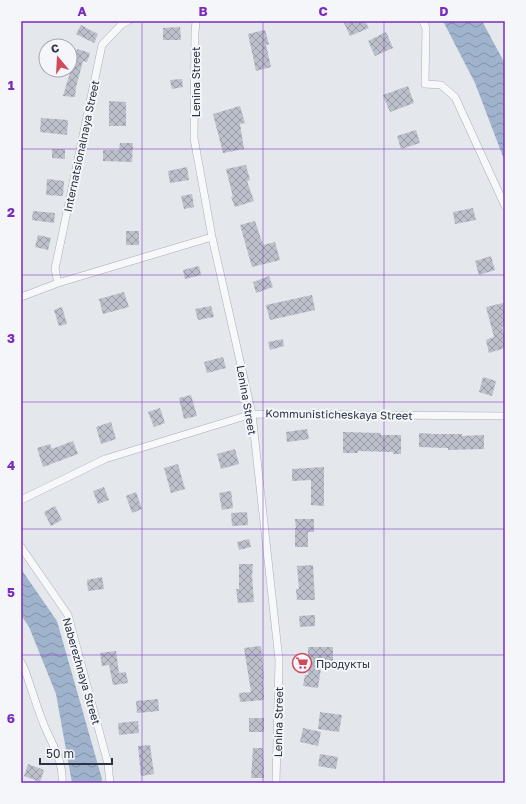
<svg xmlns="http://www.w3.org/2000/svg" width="526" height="804" viewBox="0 0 526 804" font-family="'Golos Text',sans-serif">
<defs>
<pattern id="water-waves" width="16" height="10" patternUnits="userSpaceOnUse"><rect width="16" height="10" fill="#9fb4cc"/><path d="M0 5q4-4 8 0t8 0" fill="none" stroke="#8293a7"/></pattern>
<pattern id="building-cross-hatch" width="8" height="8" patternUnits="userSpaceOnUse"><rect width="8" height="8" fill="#bbc0ca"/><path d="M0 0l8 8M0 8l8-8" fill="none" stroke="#989da6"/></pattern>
</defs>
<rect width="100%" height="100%" fill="#e4e7ec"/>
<path fill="url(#water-waves)" d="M 443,21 L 482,21 L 503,60 L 505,64 L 505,162 L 475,83 Z
M 21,569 L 57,621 L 102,779 L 101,783 L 72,783 L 56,694 L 29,627 L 21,615 Z"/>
<path fill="url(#building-cross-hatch)" d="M 348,21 L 365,21 L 369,28 L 350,36 L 344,23 Z
M 81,25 L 98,34 L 94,43 L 76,34 Z
M 180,27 L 181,40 L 163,40 L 163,28 Z
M 265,30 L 269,44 L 266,45 L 271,67 L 256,71 L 248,34 Z
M 386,32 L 393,48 L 375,56 L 368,41 Z
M 77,49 L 90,53 L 87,62 L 83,61 L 76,87 L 75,97 L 63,96 Z
M 182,79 L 183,87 L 172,89 L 170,80 Z
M 408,86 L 414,103 L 390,112 L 383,95 Z
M 109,101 L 126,102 L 126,126 L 109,126 Z
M 240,106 L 245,123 L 240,124 L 244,149 L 223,153 L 213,114 Z
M 41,118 L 68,120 L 67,135 L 40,132 Z
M 416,130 L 420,143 L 401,149 L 397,136 Z
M 120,143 L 133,143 L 132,162 L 103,161 L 103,150 L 119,150 Z
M 52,149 L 65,149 L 65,159 L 52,158 Z
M 246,165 L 250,180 L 247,181 L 254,201 L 235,207 L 231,197 L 233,197 L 226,169 Z
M 187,167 L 189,180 L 170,183 L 168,171 Z
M 47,179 L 64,181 L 63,196 L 46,195 Z
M 192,194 L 194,207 L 184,209 L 181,196 Z
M 473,208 L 476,220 L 455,224 L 453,212 Z
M 33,211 L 55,213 L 54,223 L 32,220 Z
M 255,221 L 263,245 L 275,242 L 280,260 L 252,267 L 240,225 Z
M 126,231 L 139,231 L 139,245 L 126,245 Z
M 38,235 L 51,238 L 48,250 L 35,247 Z
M 491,256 L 495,270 L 479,275 L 475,261 Z
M 199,266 L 201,275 L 185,279 L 183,270 Z
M 269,276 L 273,287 L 256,293 L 253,282 Z
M 124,292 L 129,307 L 103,314 L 99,299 Z
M 312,295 L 315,310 L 270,320 L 266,305 Z
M 503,303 L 505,311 L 505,326 L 502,327 L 505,337 L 505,348 L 489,353 L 486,340 L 494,337 L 486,307 Z
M 211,306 L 214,317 L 198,320 L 195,309 Z
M 62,307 L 67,324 L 59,326 L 54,310 Z
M 283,339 L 284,346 L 270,350 L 268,342 Z
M 223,357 L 226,368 L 207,373 L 204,362 Z
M 483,377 L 496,381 L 492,396 L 479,392 Z
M 191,395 L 197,416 L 184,419 L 179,398 Z
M 160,408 L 165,423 L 154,427 L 148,412 Z
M 111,422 L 116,439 L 101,444 L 96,427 Z
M 307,429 L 309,439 L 287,442 L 286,432 Z
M 343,432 L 381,433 L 381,435 L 401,435 L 401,454 L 393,454 L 393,452 L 358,451 L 358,453 L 343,453 Z
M 419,433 L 435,434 L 462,434 L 462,436 L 484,435 L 484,449 L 448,450 L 448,448 L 419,447 Z
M 73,441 L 78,454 L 43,467 L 37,448 L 50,444 L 52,449 Z
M 235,449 L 239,464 L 221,469 L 217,454 Z
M 178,464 L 185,489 L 171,493 L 164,468 Z
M 324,467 L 324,506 L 311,505 L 311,480 L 292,481 L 292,469 Z
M 104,487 L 109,500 L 98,504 L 93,491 Z
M 231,491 L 233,508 L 222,510 L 219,493 Z
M 136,492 L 142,509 L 132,513 L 126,496 Z
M 55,506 L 62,520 L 51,526 L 44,512 Z
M 247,512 L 248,525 L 232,526 L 231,513 Z
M 295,519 L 314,519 L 314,532 L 308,532 L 308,547 L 295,547 L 295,528 L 296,528 Z
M 249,539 L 251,547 L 239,550 L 237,542 Z
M 239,564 L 253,564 L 252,576 L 254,602 L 238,603 L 236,589 L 239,589 Z
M 313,565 L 315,600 L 297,600 L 296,589 L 299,589 L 297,566 Z
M 102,577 L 104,589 L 88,591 L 87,580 Z
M 315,615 L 315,626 L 300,627 L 299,616 Z
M 261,646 L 264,679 L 263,679 L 264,700 L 240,702 L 239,693 L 251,692 L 244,648 Z
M 308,647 L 333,647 L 333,668 L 321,668 L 318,688 L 303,686 L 305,675 L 308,675 Z
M 116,651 L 119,673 L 126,672 L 128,683 L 113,685 L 109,665 L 102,666 L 100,653 Z
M 158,699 L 159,711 L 137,713 L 136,701 Z
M 320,712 L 342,715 L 339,732 L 318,729 Z
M 249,718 L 264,718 L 264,732 L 249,732 Z
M 138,721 L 139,733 L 119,735 L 118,723 Z
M 303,728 L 321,732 L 318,746 L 300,742 Z
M 150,745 L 154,774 L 141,776 L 138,746 Z
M 253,748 L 263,748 L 264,778 L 251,778 Z
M 320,754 L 338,757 L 336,769 L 318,766 Z
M 28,764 L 44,770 L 40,782 L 24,776 Z"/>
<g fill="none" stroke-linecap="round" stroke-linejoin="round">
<defs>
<path id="minor" d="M 196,21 L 195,33 L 194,138 L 212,237 L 252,414 L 279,660 L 276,783
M 423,21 L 426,28 L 425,84 L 441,85 L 455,97 L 505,206
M 58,283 L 55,269 L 102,45 L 122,24 L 128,21
M 21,297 L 58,283 L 212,237
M 21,500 L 105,459 L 252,414 L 505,416
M 21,547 L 68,615 L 108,764 L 110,783
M 21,662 L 25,670 C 31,688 37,707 44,725 C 52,744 64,762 62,783"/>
</defs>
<use href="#minor" stroke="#a9aeb7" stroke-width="8"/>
<use href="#minor" stroke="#f7f8fa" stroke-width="7"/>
</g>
<path fill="none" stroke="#7b2cbf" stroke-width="1" stroke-opacity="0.55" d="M 142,21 L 142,783M 263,21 L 263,783M 384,21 L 384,783M 21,149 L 505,149M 21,275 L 505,275M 21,402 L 505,402M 21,529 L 505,529M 21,655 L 505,655"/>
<defs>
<symbol id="supermarket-ring" viewBox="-11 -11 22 22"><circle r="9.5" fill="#f4f6f9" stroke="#d1495b" stroke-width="1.5"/><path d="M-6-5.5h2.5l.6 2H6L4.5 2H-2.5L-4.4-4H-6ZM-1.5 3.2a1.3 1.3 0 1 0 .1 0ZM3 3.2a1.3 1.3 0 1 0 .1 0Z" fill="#d1495b"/></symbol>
</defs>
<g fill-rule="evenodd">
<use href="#supermarket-ring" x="291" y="652" width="22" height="22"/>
</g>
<g text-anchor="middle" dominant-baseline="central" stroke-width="4" stroke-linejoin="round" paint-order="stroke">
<g font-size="11" fill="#2b3445" stroke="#f4f6f9">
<text transform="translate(195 82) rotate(-90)">Lenina Street</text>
<text transform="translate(81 146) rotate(-78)">Internatsionalnaya Street</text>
<text transform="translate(247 400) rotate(80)">Lenina Street</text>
<text transform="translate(339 414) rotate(1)">Kommunisticheskaya Street</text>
<text transform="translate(82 671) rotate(74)">Naberezhnaya Street</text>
<text transform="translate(278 722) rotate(-89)">Lenina Street</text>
</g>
<g font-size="11" fill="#2b3445" stroke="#f4f6f9" text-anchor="start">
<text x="316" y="663">Продукты</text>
</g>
</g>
<rect width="526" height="804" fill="none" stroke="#f4f6f9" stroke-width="44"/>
<g transform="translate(58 58) rotate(342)"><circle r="19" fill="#f4f6f9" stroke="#a4a8b1"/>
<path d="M0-3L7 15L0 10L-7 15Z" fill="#d1495b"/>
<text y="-6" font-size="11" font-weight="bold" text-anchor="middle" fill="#2b3445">С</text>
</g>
<path d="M40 758v6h72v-6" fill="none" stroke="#2b3445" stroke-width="2"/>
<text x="46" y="758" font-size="12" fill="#2b3445" stroke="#f4f6f9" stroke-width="3" paint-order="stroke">50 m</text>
<rect x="22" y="22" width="482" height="760" fill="none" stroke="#7b2cbf" stroke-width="1.5"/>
<g font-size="13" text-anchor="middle" font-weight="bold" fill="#7b2cbf">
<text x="82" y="16">A</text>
<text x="203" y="16">B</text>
<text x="323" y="16">C</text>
<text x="444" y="16">D</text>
<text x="11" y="90">1</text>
<text x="11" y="217">2</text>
<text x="11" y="343">3</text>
<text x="11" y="470">4</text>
<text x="11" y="597">5</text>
<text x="11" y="723">6</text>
</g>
</svg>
